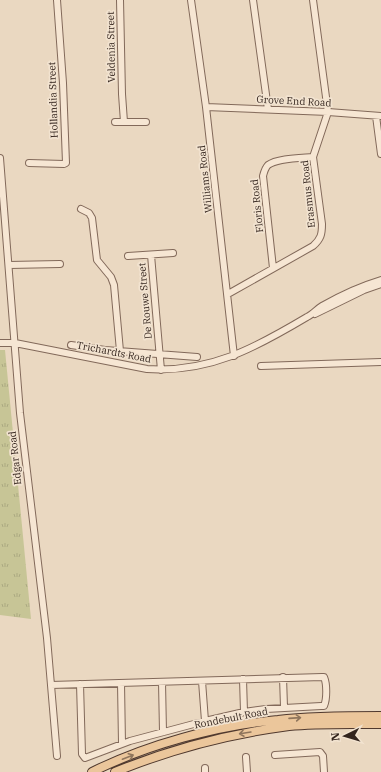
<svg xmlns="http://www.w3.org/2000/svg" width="381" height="772" viewBox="0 0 381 772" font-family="'IBM Plex Serif',serif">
<defs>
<pattern id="grass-tufts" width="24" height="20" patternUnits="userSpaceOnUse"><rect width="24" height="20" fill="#c7c596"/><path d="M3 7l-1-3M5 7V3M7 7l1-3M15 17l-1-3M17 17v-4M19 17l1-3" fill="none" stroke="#aba981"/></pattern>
</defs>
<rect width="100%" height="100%" fill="#ead8c1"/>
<path fill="url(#grass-tufts)" d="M 0,350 L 5,350 L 31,619 L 0,615 Z"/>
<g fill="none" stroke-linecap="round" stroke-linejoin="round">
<defs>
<path id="minor" d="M 120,0 L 122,94 L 124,122
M 191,0 L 206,107 L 234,356
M 253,0 L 268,109
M 206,107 L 328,112 L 381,116
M 376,116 L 381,154
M 115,122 L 146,122
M 0,158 L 20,413 L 47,638 L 57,756
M 29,163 L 64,164 L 66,163 L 63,83 L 57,0
M 81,209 L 89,213 L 92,218 L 97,260 L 111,277 L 114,285 L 120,351
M 151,255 L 161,370
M 128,256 L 173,253
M 9,265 L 60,264
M 273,268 L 263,176 C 264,172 265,168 268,165 C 277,158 301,158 313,157
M 228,294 L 313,246 C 321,239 322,234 322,224 L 313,157 L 328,112 L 313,0
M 315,314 L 364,290 L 381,284
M 0,343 L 15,343 L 147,369 C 210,373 255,348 307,317 C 313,314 317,309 322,306 C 341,295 361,286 381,280
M 71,345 L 105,350 L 197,357
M 261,366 L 381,362
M 283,677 L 284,707
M 243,679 L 244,712
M 202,681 L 205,721
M 162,682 L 163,732
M 121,683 L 122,744
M 51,685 L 322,677 L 324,677 C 327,684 327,699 324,706 L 321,706 L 266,709 L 244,712 L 205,721 L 130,741 L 85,758 L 82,754 L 80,684
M 275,755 L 320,752 L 323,756 L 324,772
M 246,757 L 247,772
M 205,772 L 205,768"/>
<path id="major" d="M 92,772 C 146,745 218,725 278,720 C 312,716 347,716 381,716
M 115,772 C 171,749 229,734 289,726 C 319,723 351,724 381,724"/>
</defs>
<use href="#minor" stroke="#82695a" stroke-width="8"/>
<use href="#major" stroke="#50392e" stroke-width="10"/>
<use href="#minor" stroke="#f6e6d3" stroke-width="6"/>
<use href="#major" stroke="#ebc69b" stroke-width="8"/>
</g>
<defs><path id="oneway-shaft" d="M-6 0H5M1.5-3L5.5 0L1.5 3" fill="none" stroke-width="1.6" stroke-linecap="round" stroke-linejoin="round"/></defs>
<g stroke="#8f755c">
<use href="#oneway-shaft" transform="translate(295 718) rotate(-4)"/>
<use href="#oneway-shaft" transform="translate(245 733) rotate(171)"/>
<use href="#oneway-shaft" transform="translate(128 757) rotate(-21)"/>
</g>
<g text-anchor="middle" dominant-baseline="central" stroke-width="3.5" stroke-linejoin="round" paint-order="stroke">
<g font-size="10" fill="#33241d" stroke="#f2e3d0">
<text transform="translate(111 47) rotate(-91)">Veldenia Street</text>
<text transform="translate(53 100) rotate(-92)">Hollandia Street</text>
<text transform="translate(294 101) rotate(3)">Grove End Road</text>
<text transform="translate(205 179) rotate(-96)">Williams Road</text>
<text transform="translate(308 194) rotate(-96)">Erasmus Road</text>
<text transform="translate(257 206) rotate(-96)">Floris Road</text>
<text transform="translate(145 301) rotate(-95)">De Rouwe Street</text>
<text transform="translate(114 352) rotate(11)">Trichardts Road</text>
<text transform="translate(15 458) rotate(-96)">Edgar Road</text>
<text transform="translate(231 718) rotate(-11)">Rondebult Road</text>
</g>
</g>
<g transform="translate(345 736) rotate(265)" stroke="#f2e3d0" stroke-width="3" paint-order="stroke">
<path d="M0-3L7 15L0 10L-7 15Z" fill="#33241d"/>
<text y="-6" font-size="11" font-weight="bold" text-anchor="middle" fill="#33241d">N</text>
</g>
</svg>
